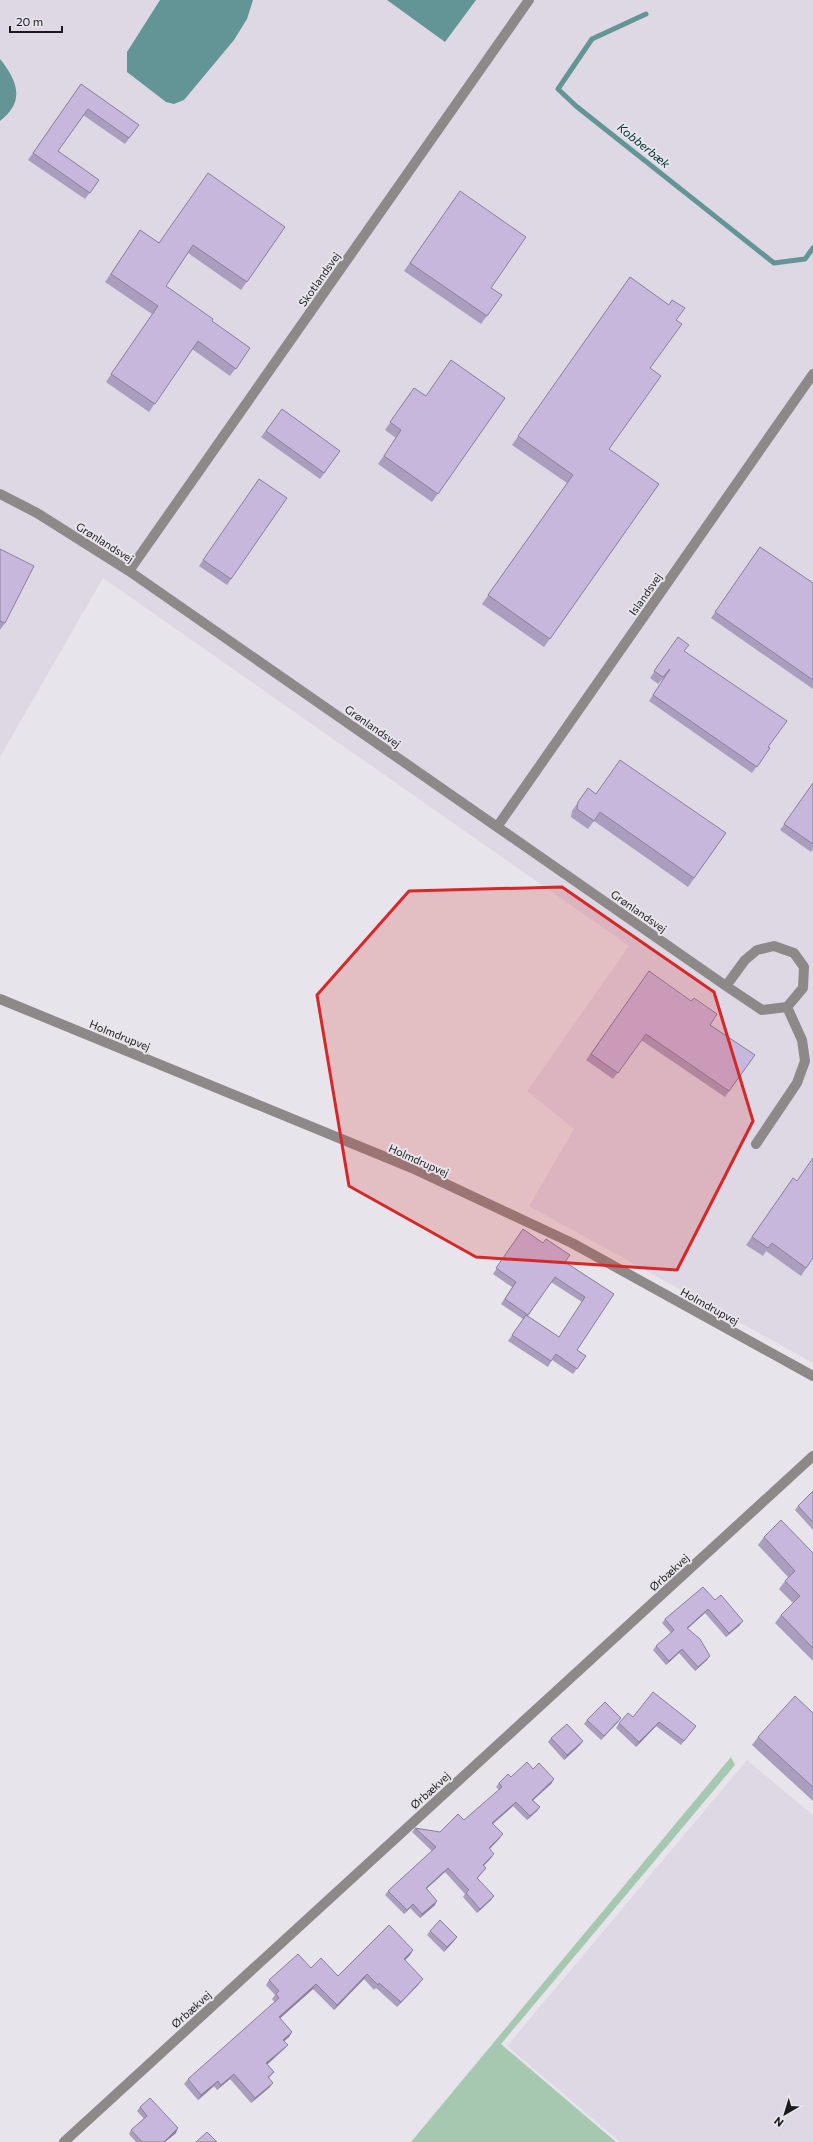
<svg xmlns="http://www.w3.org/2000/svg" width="813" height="2142" viewBox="0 0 813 2142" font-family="Commissioner,sans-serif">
<rect width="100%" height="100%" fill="#e7e5eb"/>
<path fill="#ded8e5" d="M 0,0 L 813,0 L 813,1363 L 529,1206 L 574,1129 L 527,1091 L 629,946 L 103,578 L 0,757 Z
M 747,1760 L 813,1815 L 813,2142 L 620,2142 L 507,2046 Z"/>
<path fill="#a7c8b0" d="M 731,1757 L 735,1765 L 501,2044 L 616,2142 L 411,2142 Z"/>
<path fill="#639596" d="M 160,0 L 253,0 L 247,19 L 234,40 L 184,100 L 174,104 L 166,102 L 127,72 L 127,52 Z
M 387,0 L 476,0 L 445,42 Z
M 0,59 C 17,80 26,101 0,121 Z"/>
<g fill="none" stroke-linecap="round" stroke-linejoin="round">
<path stroke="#639596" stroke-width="5" d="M 646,14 L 592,39 L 558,89 L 576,106 L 774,263 L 805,259 L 813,248"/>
<path stroke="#8c8988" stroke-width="10" d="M 0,494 L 37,513 L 129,571 L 726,986 L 762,1010 L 787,1007 L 803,988 L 804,967 L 794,953 L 774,946 L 757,950 L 745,960 L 726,986
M 129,571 L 529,0
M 497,827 L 813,374
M 0,999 L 412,1168 L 572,1243 L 813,1376
M 756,1144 L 797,1083 L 805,1061 L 802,1040 L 787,1007
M 64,2142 L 813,1456"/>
</g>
<path fill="#ab9dbd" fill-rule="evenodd" d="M 81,84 L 139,125 L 125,144 L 83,115 L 58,151 L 99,180 L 85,199 L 28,160 Z
M 460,191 L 491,288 L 502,295 L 481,324 L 404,271 Z
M 285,227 L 241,290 L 188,253 L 166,286 L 212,321 L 250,348 L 230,376 L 192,349 L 149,412 L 106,382 L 152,314 L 105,282 L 140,230 L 159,243 Z
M 630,277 L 676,320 L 650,368 L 609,449 L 659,484 L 544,647 L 482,604 L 567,483 L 512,445 Z
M 414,388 L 426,396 L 505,398 L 432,502 L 378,464 L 396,438 L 385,430 Z
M 282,409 L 340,451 L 320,479 L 261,437 Z
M 259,479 L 287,498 L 227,585 L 199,566 Z
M 760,547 L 813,583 L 813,689 L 711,618 Z
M 0,549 L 5,623 L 0,630 Z
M 678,637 L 684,652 L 770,748 L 752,773 L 649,701 L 665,676 L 658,684 L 650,678 Z
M 813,783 L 813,849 L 811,852 L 780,830 Z
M 588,788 L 596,794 L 726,833 L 688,887 L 594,821 L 588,829 L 571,817 L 572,811 Z
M 649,971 L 710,1025 L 755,1055 L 725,1097 L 641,1040 L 613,1079 L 586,1060 Z
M 793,1178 L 813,1258 L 801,1276 L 766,1251 L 763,1256 L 746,1245 Z
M 523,1229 L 565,1262 L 614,1294 L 577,1350 L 586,1356 L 573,1374 L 552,1360 L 548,1367 L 508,1341 L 523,1319 L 501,1304 L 512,1287 L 493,1274 ZM 551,1282 L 582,1302 L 559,1337 L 528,1316 Z
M 813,1491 L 813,1530 L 795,1510 L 798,1506 Z
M 764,1537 L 813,1553 L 813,1661 L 775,1623 L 781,1615 L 793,1603 L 779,1589 L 788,1577 L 758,1545 Z
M 715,1600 L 740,1625 L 726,1637 L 705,1613 L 687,1629 L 707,1660 L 695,1671 L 679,1653 L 666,1665 L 653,1650 L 656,1646 L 671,1633 L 662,1623 L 665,1619 Z
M 813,1713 L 813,1801 L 752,1745 L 758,1737 Z
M 633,1717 L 696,1726 L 681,1745 L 656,1726 L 636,1747 L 616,1728 L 619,1723 Z
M 587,1720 L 618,1722 L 601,1740 L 584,1724 Z
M 551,1738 L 583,1741 L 580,1745 L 564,1760 L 548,1742 Z
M 533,1769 L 554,1779 L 551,1784 L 533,1800 L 540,1807 L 537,1811 L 527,1820 L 513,1806 L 493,1824 L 500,1838 L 489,1849 L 494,1854 L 491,1858 L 484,1866 L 486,1868 L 478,1878 L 491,1900 L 477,1913 L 463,1897 L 465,1894 L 445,1872 L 427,1888 L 435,1905 L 420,1918 L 410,1908 L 404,1914 L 385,1895 L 388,1891 L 432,1851 L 412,1832 L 415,1828 L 440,1832 L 464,1820 L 499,1790 L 496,1787 L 499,1783 L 511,1777 Z
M 430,1931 L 457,1937 L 454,1941 L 444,1952 L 427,1935 Z
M 413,1950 L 410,1955 L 405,1960 L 419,1984 L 397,2007 L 376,1988 L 374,1990 L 364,1979 L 334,2010 L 313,1989 L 280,2018 L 292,2032 L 289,2037 L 284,2041 L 288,2045 L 284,2049 L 267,2065 L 274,2072 L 269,2078 L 270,2087 L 251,2103 L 230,2079 L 217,2090 L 214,2086 L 198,2100 L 184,2084 L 188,2079 L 275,2002 L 272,1999 L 275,1995 L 266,1985 L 269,1980 L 311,1968 L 338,1976 Z
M 140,2107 L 176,2133 L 165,2142 L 136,2142 L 129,2134 L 131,2130 L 144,2119 L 137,2111 Z"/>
<path fill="#8b809a" d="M 708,1609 L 705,1613 L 684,1632 L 687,1628 Z
M 743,1621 L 740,1625 L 726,1637 L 729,1633 Z
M 682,1649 L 679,1653 L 666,1665 L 669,1661 Z
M 710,1656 L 707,1660 L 695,1671 L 698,1667 Z
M 621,1718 L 618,1722 L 601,1740 L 604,1736 Z
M 659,1722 L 656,1726 L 636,1747 L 639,1742 Z
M 583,1741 L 580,1745 L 564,1760 L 567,1755 Z
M 554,1779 L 551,1784 L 529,1804 L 532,1800 Z
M 516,1802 L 513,1806 L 489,1827 L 492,1823 Z
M 540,1807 L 537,1811 L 527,1820 L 530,1816 Z
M 503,1834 L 500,1838 L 486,1853 L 489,1848 Z
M 494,1854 L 491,1858 L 480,1869 L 483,1865 Z
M 448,1868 L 445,1872 L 423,1892 L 426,1888 Z
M 494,1896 L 491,1900 L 477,1913 L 480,1909 Z
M 437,1901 L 435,1905 L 420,1918 L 422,1914 Z
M 413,1904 L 410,1908 L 404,1914 L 407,1910 Z
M 457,1937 L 454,1941 L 444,1952 L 447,1947 Z
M 413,1950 L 410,1955 L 401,1964 L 404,1959 Z
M 367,1974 L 364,1979 L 334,2010 L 337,2005 Z
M 423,1979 L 419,1984 L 397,2007 L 401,2002 Z
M 316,1984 L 313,1989 L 276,2022 L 279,2017 Z
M 292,2032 L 289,2037 L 280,2045 L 283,2040 Z
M 288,2045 L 284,2049 L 263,2068 L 266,2063 Z
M 234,2074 L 230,2079 L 217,2090 L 221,2085 Z
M 218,2081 L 214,2086 L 198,2100 L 201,2095 Z
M 273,2083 L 270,2087 L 251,2103 L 255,2098 Z
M 178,2128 L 176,2133 L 165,2142 L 164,2142 Z"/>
<path fill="#c7b7dc" stroke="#8b809a" d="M 81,84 L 139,125 L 129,138 L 88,109 L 58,151 L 99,180 L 90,193 L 33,153 Z
M 208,173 L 285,227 L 247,282 L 193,245 L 166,286 L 213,319 L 212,321 L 250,348 L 236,369 L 198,341 L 155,404 L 111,374 L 158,306 L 111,274 L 140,230 L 159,243 Z
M 460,191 L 526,237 L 491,288 L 502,295 L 487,316 L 410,263 Z
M 630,277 L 669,305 L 672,300 L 685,308 L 676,320 L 682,324 L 650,368 L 661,376 L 609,449 L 659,484 L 550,639 L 488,595 L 573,475 L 518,436 Z
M 451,360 L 505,398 L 438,494 L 384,456 L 401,430 L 390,422 L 414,388 L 426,396 Z
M 282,409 L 340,451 L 324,473 L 266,431 Z
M 259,479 L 287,498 L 231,579 L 203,560 Z
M 760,547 L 813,583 L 813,680 L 715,612 Z
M 0,549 L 34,566 L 5,623 L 0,621 Z
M 678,637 L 689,645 L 684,651 L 787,721 L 768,747 L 770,748 L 757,767 L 653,695 L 670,669 L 663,677 L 654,671 Z
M 620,760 L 726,833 L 694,878 L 600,812 L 594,821 L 577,809 L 578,802 L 588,788 L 596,794 Z
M 813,783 L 813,844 L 784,824 Z
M 649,971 L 691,1001 L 694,998 L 717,1014 L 710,1025 L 755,1055 L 729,1091 L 646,1034 L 618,1073 L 591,1054 Z
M 813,1158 L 813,1258 L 806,1268 L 772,1243 L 768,1248 L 752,1237 L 793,1178 L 797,1181 Z
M 523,1229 L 543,1243 L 546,1239 L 570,1255 L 565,1262 L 614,1294 L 577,1350 L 586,1356 L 577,1369 L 556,1354 L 551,1361 L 512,1335 L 526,1315 L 559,1337 L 585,1297 L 555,1277 L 528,1315 L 505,1299 L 516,1282 L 496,1268 Z
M 813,1491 L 813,1522 L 798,1506 Z
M 781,1520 L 813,1553 L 813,1648 L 781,1615 L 800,1596 L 785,1581 L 795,1571 L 764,1537 Z
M 703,1587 L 715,1600 L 721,1595 L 743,1621 L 729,1633 L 708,1609 L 687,1628 L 700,1639 L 710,1656 L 698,1667 L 682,1649 L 669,1661 L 656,1646 L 674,1630 L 665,1619 Z
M 653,1692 L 696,1726 L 684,1741 L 659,1722 L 639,1742 L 619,1723 L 628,1713 L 633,1717 Z
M 795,1696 L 813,1713 L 813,1787 L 758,1737 Z
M 605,1702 L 621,1718 L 604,1736 L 587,1720 Z
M 567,1724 L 583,1741 L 567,1755 L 551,1738 Z
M 527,1762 L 533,1769 L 539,1763 L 554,1779 L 532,1800 L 540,1807 L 530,1816 L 516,1802 L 492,1823 L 503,1834 L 489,1848 L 494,1854 L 483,1865 L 486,1868 L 477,1878 L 494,1896 L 480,1909 L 466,1893 L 469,1890 L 448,1868 L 426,1888 L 437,1901 L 422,1914 L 413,1904 L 407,1910 L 388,1891 L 436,1847 L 415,1828 L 440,1832 L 458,1814 L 464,1820 L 502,1787 L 499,1783 L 508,1774 L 511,1777 Z
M 440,1920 L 457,1937 L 447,1947 L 430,1931 Z
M 389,1925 L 413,1950 L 404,1959 L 423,1979 L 401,2002 L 379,1983 L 378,1985 L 367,1974 L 337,2005 L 316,1984 L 279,2017 L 292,2032 L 283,2040 L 288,2045 L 266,2063 L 274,2072 L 268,2077 L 273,2083 L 255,2098 L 234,2074 L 221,2085 L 218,2081 L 201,2095 L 188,2079 L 279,1998 L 276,1994 L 279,1991 L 269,1980 L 298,1954 L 311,1968 L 321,1958 L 338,1976 Z
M 150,2098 L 178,2128 L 164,2142 L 142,2142 L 131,2130 L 147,2116 L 140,2107 Z
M 207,2132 L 217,2142 L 196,2142 Z"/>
<path fill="#d62828" fill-opacity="0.2" stroke="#d62828" stroke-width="3" stroke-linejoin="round" d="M 562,887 L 714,992 L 753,1121 L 677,1270 L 476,1257 L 349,1186 L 317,995 L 409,891 Z"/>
<g text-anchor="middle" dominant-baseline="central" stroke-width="4" stroke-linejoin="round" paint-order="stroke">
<g font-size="11" fill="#1a191b" stroke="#e7e5eb">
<text transform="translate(319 279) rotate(-55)">Skotlandsvej</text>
<text transform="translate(105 542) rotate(32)">Grønlandsvej</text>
<text transform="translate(645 594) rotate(-55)">Islandsvej</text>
<text transform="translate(373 726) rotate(35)">Grønlandsvej</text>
<text transform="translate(639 911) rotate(35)">Grønlandsvej</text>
<text transform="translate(120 1035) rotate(22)">Holmdrupvej</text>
<text transform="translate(419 1160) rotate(24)">Holmdrupvej</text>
<text transform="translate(710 1306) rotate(29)">Holmdrupvej</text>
<text transform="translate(669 1572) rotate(-42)">Ørbækvej</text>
<text transform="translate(430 1790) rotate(-42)">Ørbækvej</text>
<text transform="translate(191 2009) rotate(-42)">Ørbækvej</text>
</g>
<g font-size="12" font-style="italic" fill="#003436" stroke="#e7e5eb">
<text transform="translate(644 145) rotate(39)">Kobberbæk</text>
</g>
</g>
<g transform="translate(785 2114) rotate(218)" stroke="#e7e5eb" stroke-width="3" paint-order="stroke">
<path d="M0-3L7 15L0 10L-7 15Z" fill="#1a191b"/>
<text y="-6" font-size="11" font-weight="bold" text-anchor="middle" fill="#1a191b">N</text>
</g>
<path d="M10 26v6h52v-6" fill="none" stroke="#1a191b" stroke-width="2"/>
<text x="16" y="26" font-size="12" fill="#1a191b" stroke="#e7e5eb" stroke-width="3" paint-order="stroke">20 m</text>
</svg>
